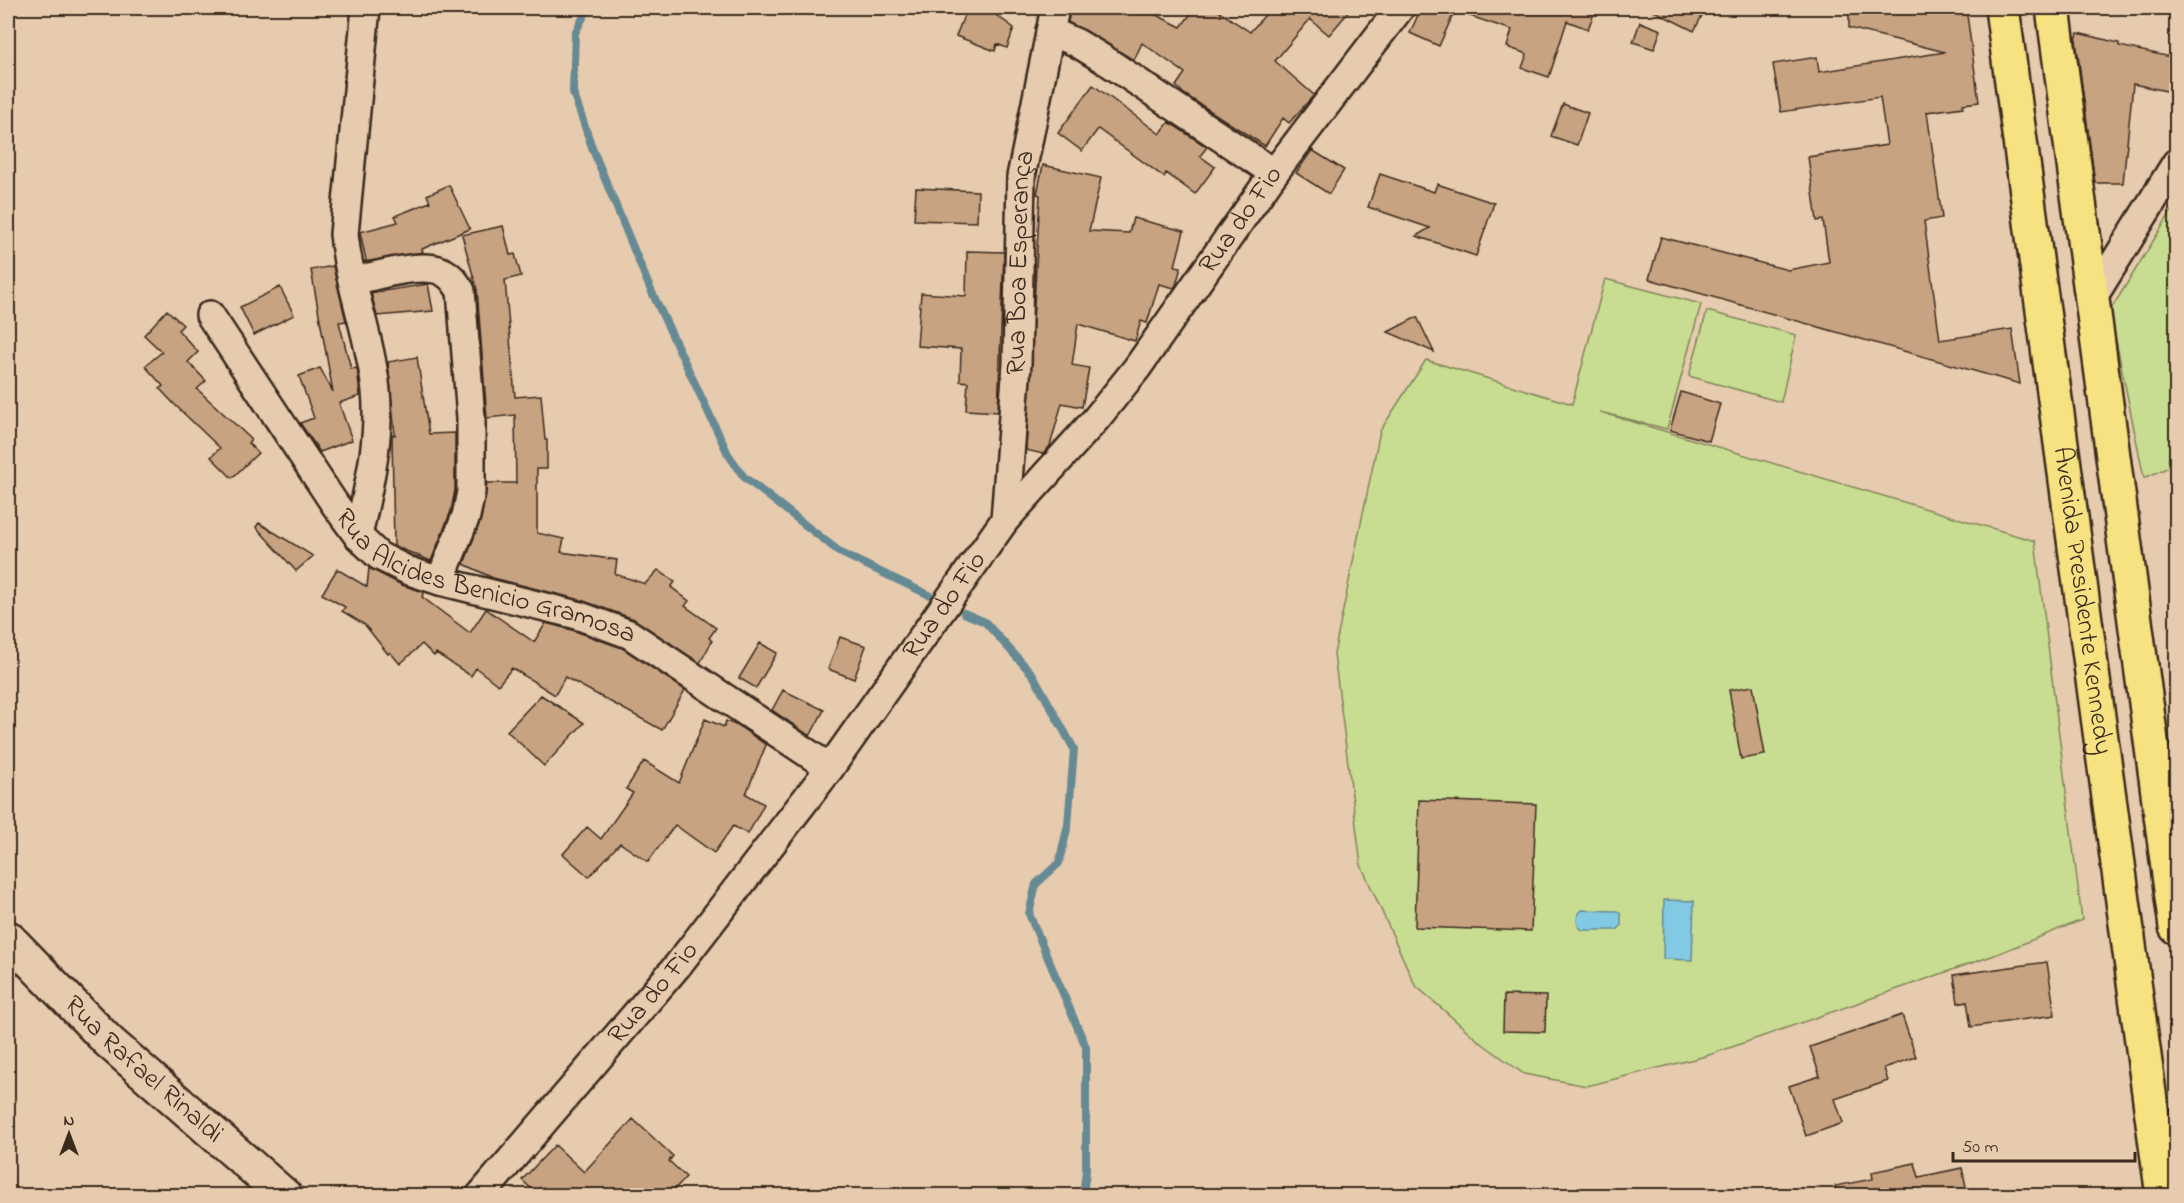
<svg xmlns="http://www.w3.org/2000/svg" width="2184" height="1203" viewBox="0 0 2184 1203" font-family="'Indie Flower',sans-serif">
<rect width="100%" height="100%" fill="#e6cbae"/>
<filter id="ink" filterUnits="userSpaceOnUse"><feTurbulence type="fractalNoise" baseFrequency=".0167" numOctaves="2"/><feDisplacementMap in="SourceGraphic" scale="12" xChannelSelector="R" yChannelSelector="G"/><feConvolveMatrix kernelMatrix="1 2 1 2 8 2 1 2 1" color-interpolation-filters="sRGB"/></filter>
<g filter="url(#ink)">
<path fill="#c8dd92" stroke="#828458" stroke-width="1.5" d="M 2176,204 L 2176,464 L 2144,478 L 2110,311 Z
M 1605,279 L 1701,304 L 1667,429 L 1600,412 L 2035,541 L 2082,920 L 1992,956 L 1706,1056 L 1587,1086 L 1524,1074 L 1480,1042 L 1415,985 L 1361,865 L 1334,654 L 1380,431 L 1426,360 L 1572,404 Z
M 1707,311 L 1796,335 L 1781,402 L 1689,376 Z"/>
<path fill="#82cae3" stroke="#668a94" stroke-width="1.5" d="M 1664,900 L 1694,901 L 1692,960 L 1663,959 Z
M 1582,910 L 1617,911 L 1621,914 L 1621,926 L 1617,930 L 1582,930 C 1575,924 1576,915 1582,910 Z"/>
<g fill="none" stroke-linecap="round" stroke-linejoin="round">
<path stroke="#668a94" stroke-width="8" d="M 588,8 L 575,33 L 573,92 L 593,150 L 649,286 L 728,454 L 744,477 L 841,553 L 929,595
M 964,613 L 985,622 L 1033,675 L 1074,749 L 1068,825 L 1059,863 L 1036,884 L 1029,914 L 1086,1047 L 1086,1170 L 1083,1196"/>
</g>
<path fill="#c7a381" stroke="#3b2a1e" stroke-width="1.5" d="M 967,8 L 986,8 L 1014,28 L 1007,48 L 997,44 L 995,51 L 956,36 Z
M 1070,8 L 1142,8 L 1181,27 L 1195,8 L 1214,8 L 1250,32 L 1271,8 L 1352,8 L 1329,35 L 1310,19 L 1275,61 L 1314,95 L 1289,123 L 1283,118 L 1265,146 L 1184,94 L 1176,86 L 1185,73 L 1142,43 L 1134,60 L 1068,22 Z
M 1421,8 L 1456,8 L 1439,46 L 1410,33 Z
M 1456,8 L 1596,8 L 1588,29 L 1567,21 L 1549,77 L 1522,68 L 1527,54 L 1507,47 L 1512,30 L 1455,11 Z
M 1648,8 L 1706,8 L 1694,31 Z
M 1849,8 L 1868,8 L 1868,11 L 1966,8 L 1979,102 L 1963,104 L 1963,107 L 1927,112 L 1942,218 L 1924,221 L 1940,340 L 2012,329 L 2020,384 L 1649,279 L 1661,237 L 1788,270 L 1829,262 L 1823,220 L 1817,221 L 1808,157 L 1887,145 L 1880,97 L 1781,112 L 1773,64 L 1817,57 L 1819,72 L 1945,52 L 1849,28 Z
M 1640,22 L 1661,30 L 1654,49 L 1633,42 Z
M 2078,33 L 2119,43 L 2119,46 L 2176,58 L 2176,93 L 2133,84 L 2123,183 L 2095,183 L 2076,40 Z
M 1093,85 L 1160,134 L 1169,122 L 1207,147 L 1200,156 L 1215,167 L 1195,194 L 1166,173 L 1164,177 L 1098,129 L 1082,151 L 1058,133 Z
M 1563,104 L 1588,113 L 1577,145 L 1551,136 Z
M 1312,150 L 1344,170 L 1329,194 L 1296,173 Z
M 1043,165 L 1101,178 L 1089,231 L 1129,233 L 1133,218 L 1184,231 L 1175,266 L 1181,267 L 1176,285 L 1174,288 L 1159,284 L 1147,323 L 1141,321 L 1135,341 L 1078,324 L 1072,365 L 1089,368 L 1082,407 L 1062,403 L 1050,446 L 1043,454 L 1026,450 L 1040,195 L 1037,194 Z
M 1380,174 L 1434,192 L 1437,184 L 1494,203 L 1476,256 L 1416,236 L 1430,228 L 1368,207 Z
M 449,185 L 470,229 L 422,249 L 423,252 L 364,262 L 366,260 L 360,232 L 398,222 L 395,216 L 430,202 L 427,195 Z
M 916,188 L 978,191 L 977,222 L 914,220 Z
M 503,226 L 510,255 L 515,254 L 521,276 L 505,280 L 515,397 L 541,395 L 545,440 L 547,440 L 547,469 L 537,469 L 537,533 L 564,539 L 561,552 L 617,560 L 615,574 L 645,584 L 658,570 L 675,582 L 671,587 L 689,601 L 685,606 L 716,628 L 709,638 L 712,641 L 700,663 L 634,619 L 581,600 L 493,578 L 464,564 L 481,519 L 487,483 L 516,483 L 515,415 L 487,418 L 477,290 L 462,235 Z
M 967,251 L 1004,252 L 998,412 L 966,410 L 968,382 L 960,381 L 961,349 L 917,346 L 921,293 L 966,296 Z
M 333,266 L 346,321 L 339,322 L 351,369 L 357,368 L 360,396 L 339,403 L 352,440 L 320,452 L 300,423 L 314,418 L 299,376 L 320,368 L 333,392 L 311,270 Z
M 428,284 L 433,311 L 377,316 L 371,293 Z
M 280,287 L 294,315 L 254,335 L 240,307 Z
M 167,310 L 183,325 L 178,330 L 198,352 L 188,362 L 206,381 L 197,389 L 251,439 L 248,443 L 258,453 L 232,478 L 211,457 L 220,448 L 174,404 L 160,389 L 163,386 L 145,366 L 162,352 L 144,335 Z
M 1417,317 L 1434,352 L 1388,332 Z
M 417,357 L 429,434 L 455,433 L 455,490 L 451,511 L 431,561 L 394,546 L 392,435 L 395,435 L 388,362 Z
M 1681,392 L 1720,404 L 1709,441 L 1670,430 Z
M 259,523 L 313,556 L 296,571 L 256,527 Z
M 369,568 L 402,585 L 424,592 L 422,597 L 470,633 L 486,609 L 534,642 L 546,623 L 572,630 L 622,648 L 685,690 L 662,730 L 565,677 L 555,695 L 512,668 L 498,685 L 476,668 L 471,676 L 436,653 L 434,656 L 422,644 L 400,664 L 390,652 L 388,654 L 365,625 L 342,611 L 345,607 L 322,594 L 337,569 L 367,587 Z
M 840,637 L 866,646 L 854,679 L 828,669 Z
M 760,643 L 777,653 L 756,688 L 739,678 Z
M 1753,686 L 1765,755 L 1741,759 L 1729,690 Z
M 783,690 L 824,710 L 810,736 L 772,710 Z
M 541,695 L 584,723 L 544,766 L 507,731 Z
M 705,719 L 724,727 L 726,721 L 740,727 L 766,745 L 746,794 L 764,804 L 748,834 L 733,826 L 714,853 L 675,825 L 648,862 L 620,843 L 589,877 L 563,854 L 587,827 L 601,839 L 633,793 L 626,789 L 644,761 L 679,783 Z
M 1419,800 L 1536,804 L 1531,931 L 1415,927 Z
M 2047,962 L 2055,1015 L 1971,1027 L 1967,1001 L 1958,1003 L 1954,975 Z
M 1504,995 L 1546,996 L 1545,1032 L 1503,1031 Z
M 1902,1015 L 1916,1057 L 1884,1068 L 1888,1081 L 1835,1099 L 1843,1123 L 1806,1136 L 1789,1086 L 1820,1076 L 1810,1047 Z
M 633,1119 L 673,1156 L 669,1161 L 686,1177 L 668,1196 L 657,1196 L 648,1187 L 641,1196 L 539,1196 L 522,1180 L 555,1145 L 584,1172 Z
M 1915,1163 L 1919,1177 L 1962,1168 L 1968,1196 L 1836,1196 L 1835,1186 L 1873,1179 L 1872,1172 Z"/>
<g fill="none" stroke-linecap="round" stroke-linejoin="round">
<defs>
<g id="minor">
<path d="M 1050,31 L 1077,43 L 1105,60 L 1274,173"/>
<path d="M 353,281 C 375,276 421,262 441,271 C 451,275 456,283 461,291 L 471,418 L 471,492 L 466,516 L 440,581"/>
<path d="M 2090,302 L 2176,163"/>
<path id="s1" d="M 210,315 L 334,503 L 358,536 L 379,556 L 409,571 L 440,581 L 577,615 L 629,634 L 830,768"/>
<path id="s2" d="M 1005,520 L 1017,364 L 1021,177 L 1055,8"/>
<path d="M 358,536 C 368,488 381,440 376,391 C 371,338 349,287 344,234 L 366,8"/>
<path id="s3" d="M 480,1196 L 678,965 L 830,768 L 1005,520 L 1096,419 L 1137,368 L 1274,173 L 1400,8"/>
</g>
<g id="tertiary">
<path id="s4" d="M 8,938 L 108,1041 L 285,1196"/>
</g>
<g id="primary">
<path id="s5" d="M 2002,8 L 2163,1196"/>
<path d="M 2053,8 L 2176,927"/>
</g>
</defs>
<use href="#minor" stroke="#3b2a1e" stroke-width="32"/>
<use href="#tertiary" stroke="#3b2a1e" stroke-width="38"/>
<use href="#primary" stroke="#3b2a1e" stroke-width="38"/>
<use href="#minor" stroke="#e6cbae" stroke-width="27"/>
<use href="#tertiary" stroke="#e6cbae" stroke-width="33"/>
<use href="#primary" stroke="#f7e281" stroke-width="33"/>
</g>
</g>
<g text-anchor="middle" dominant-baseline="central" stroke-width="4.5" stroke-linejoin="round" paint-order="stroke">
<g font-size="27" fill="#3b2a1e" stroke="#e6cbae">
<text stroke="none"><textPath href="#s3" startOffset="1239">Rua do Fio</textPath></text>
<text stroke="none"><textPath href="#s2" startOffset="258">Rua Boa Esperança</textPath></text>
<text stroke="none"><textPath href="#s1" startOffset="400">Rua Alcides Benicio Gramosa</textPath></text>
<text stroke="none"><textPath href="#s5" startOffset="598">Avenida Presidente Kennedy</textPath></text>
<text stroke="none"><textPath href="#s3" startOffset="752">Rua do Fio</textPath></text>
<text stroke="none"><textPath href="#s3" startOffset="267">Rua do Fio</textPath></text>
<text stroke="none"><textPath href="#s4" startOffset="189">Rua Rafael Rinaldi</textPath></text>
</g>
</g>
<rect width="2184" height="1203" fill="none" stroke="#e6cbae" stroke-width="30"/>
<rect x="15" y="15" width="2154" height="1173" fill="none" stroke="#3b2a1e" stroke-width="2" filter="url(#ink)"/>
<g transform="translate(69 1134)" stroke="#e6cbae" stroke-width="4.5" paint-order="stroke">
<path d="M0-4.5L10 22L0 15L-10 22Z" fill="#3b2a1e"/>
<text y="-9" font-size="16" font-weight="bold" text-anchor="middle" fill="#3b2a1e">N</text>
</g>
<path d="M1953 1152v9h182v-9" fill="none" stroke="#3b2a1e" stroke-width="3"/>
<text x="1962" y="1152" font-size="18" fill="#3b2a1e" stroke="#e6cbae" stroke-width="4.5" paint-order="stroke">50 m</text>
</svg>
